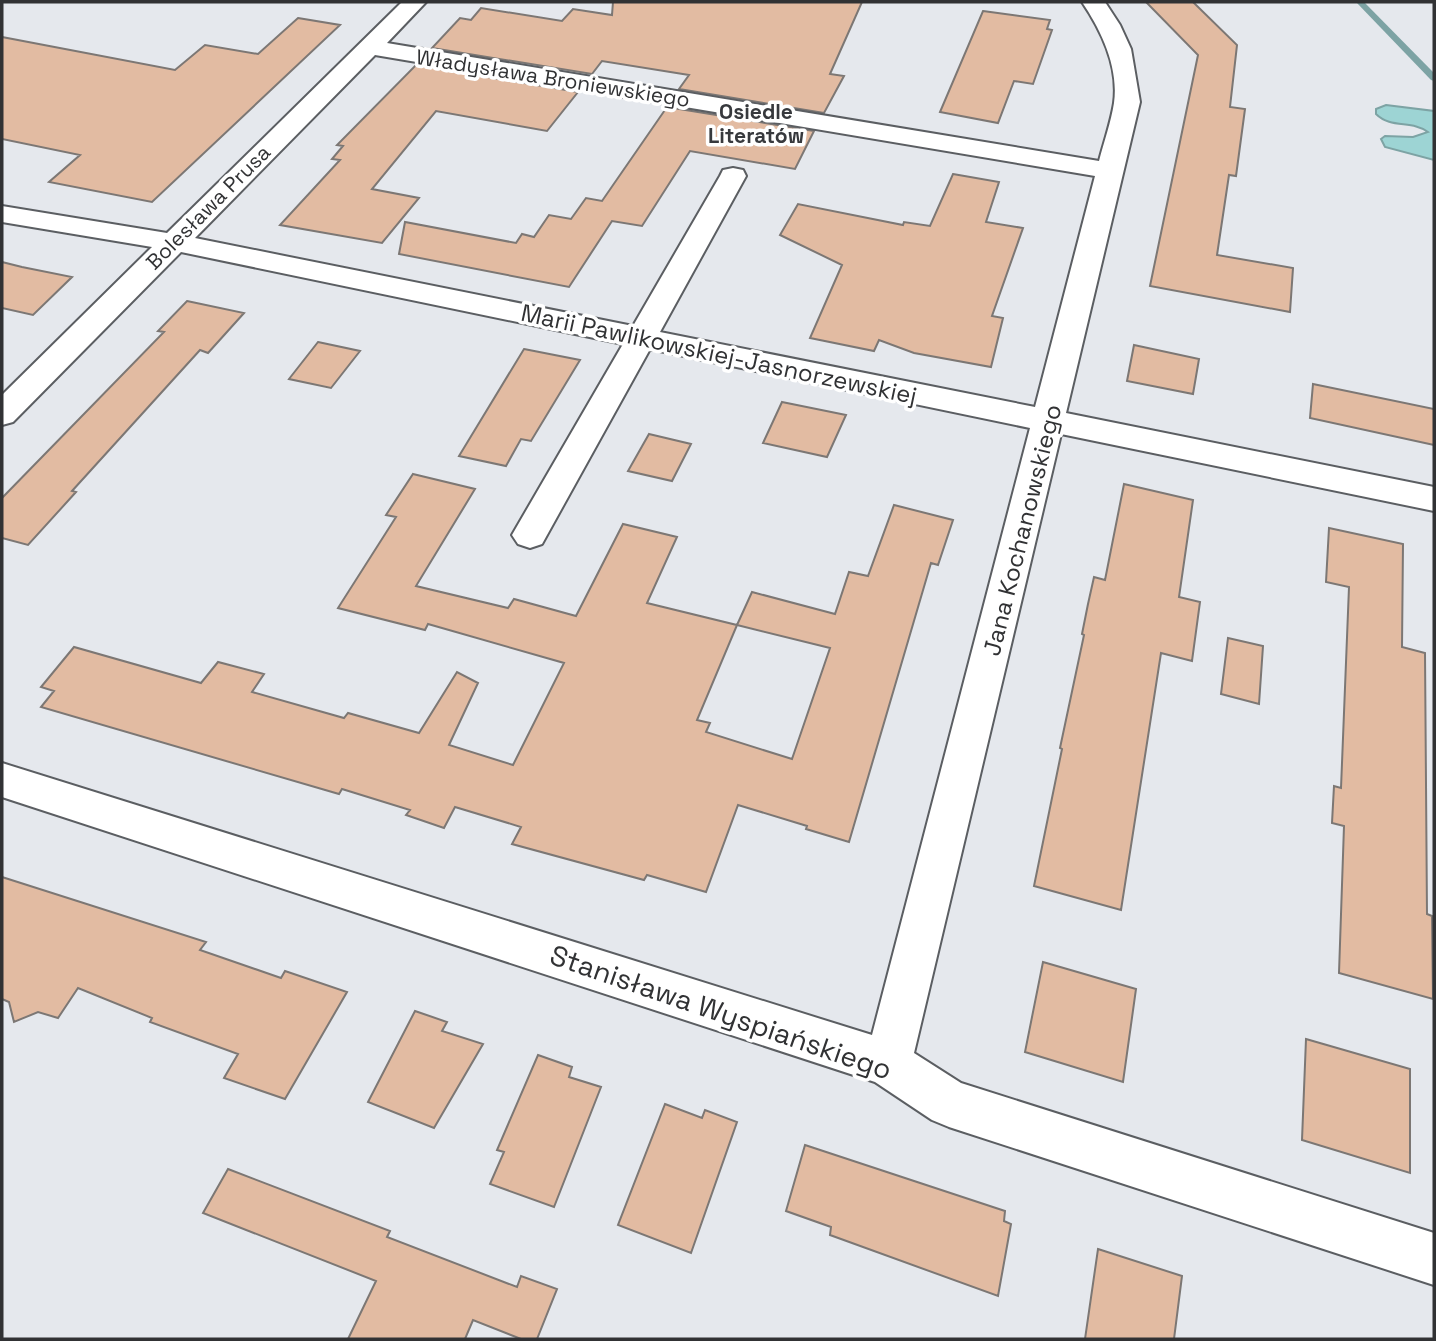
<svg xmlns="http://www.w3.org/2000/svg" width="1436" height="1341" viewBox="0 0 1436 1341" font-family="'Space Grotesk',sans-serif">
<rect width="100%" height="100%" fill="#e5e8ed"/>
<path fill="#9dd4d4" stroke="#7da3a4" stroke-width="2" d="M 1386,105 L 1434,111 L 1434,160 L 1385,147 L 1381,139 L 1385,136 L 1413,137 L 1428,132 C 1412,120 1391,129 1376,114 L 1376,109 Z"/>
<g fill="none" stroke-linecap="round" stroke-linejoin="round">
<path fill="#7da3a4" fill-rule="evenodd" d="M 1356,2 L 1364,2 L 1434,73 L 1434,81 L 1431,80 Z"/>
</g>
<path fill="#e2bba2" stroke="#7c7774" stroke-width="2" fill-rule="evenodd" d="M 613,2 L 862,2 L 830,74 L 844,76 L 824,113 L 679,89 L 689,75 L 602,61 L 592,74 L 432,48 L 460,18 L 471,20 L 481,8 L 562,21 L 573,9 L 612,15 Z
M 1146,2 L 1193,2 L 1237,45 L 1230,107 L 1245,109 L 1236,176 L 1229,175 L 1217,255 L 1293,268 L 1290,312 L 1150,286 L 1198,55 Z
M 983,11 L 1050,20 L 1047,29 L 1052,30 L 1033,84 L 1014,81 L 998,123 L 940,112 Z
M 298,18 L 340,25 L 152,202 L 49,182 L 80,155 L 2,139 L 2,37 L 175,70 L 205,45 L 258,54 Z
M 416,65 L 578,92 L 547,131 L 436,111 L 372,189 L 419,198 L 382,243 L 280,225 L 340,160 L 332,159 L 343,146 L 337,145 Z
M 667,107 L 814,131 L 795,169 L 690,151 L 642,226 L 612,221 L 569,287 L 399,254 L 405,222 L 516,243 L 522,234 L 534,237 L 549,215 L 571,219 L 586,198 L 602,201 Z
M 953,174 L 999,182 L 986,222 L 1023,228 L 992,316 L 1003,318 L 991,367 L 914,353 L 879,340 L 874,351 L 810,338 L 842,265 L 780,235 L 798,204 L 903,225 L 904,222 L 930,226 Z
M 2,262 L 22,267 L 72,277 L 33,315 L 2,308 Z
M 187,301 L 244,313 L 208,353 L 200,350 L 72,491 L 76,492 L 28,545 L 2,538 L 2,498 L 164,332 L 158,331 Z
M 318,342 L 360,351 L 331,388 L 289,379 Z
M 1134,345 L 1199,359 L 1193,394 L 1127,381 Z
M 524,349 L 580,360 L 531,441 L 521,439 L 506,466 L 459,456 Z
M 1313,384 L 1434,409 L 1434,445 L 1310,418 Z
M 782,402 L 846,415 L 827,457 L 763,443 Z
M 649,434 L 691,444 L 672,481 L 628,471 Z
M 413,474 L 475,489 L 416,586 L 508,608 L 514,599 L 576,616 L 623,524 L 677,537 L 647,603 L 737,625 L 752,592 L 835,614 L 849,572 L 868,576 L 894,505 L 953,520 L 938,565 L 931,563 L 849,842 L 806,829 L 807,826 L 738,805 L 706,892 L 647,875 L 644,880 L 512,844 L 521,827 L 455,807 L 444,828 L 406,815 L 410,810 L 342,789 L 339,794 L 41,707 L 54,691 L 41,687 L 74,647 L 201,683 L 218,662 L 264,674 L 252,692 L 344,718 L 348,713 L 419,733 L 457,672 L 478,683 L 449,745 L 513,765 L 564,663 L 428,624 L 425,630 L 338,608 L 396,517 L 386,515 ZM 737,625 L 830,648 L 792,759 L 706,732 L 710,723 L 697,720 Z
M 1124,484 L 1193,500 L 1179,597 L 1200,602 L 1192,661 L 1161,653 L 1121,910 L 1034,886 L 1062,749 L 1060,748 L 1084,635 L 1082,634 L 1088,604 L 1094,577 L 1105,580 Z
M 1329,528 L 1403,544 L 1402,647 L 1425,653 L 1427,914 L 1432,916 L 1433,999 L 1339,973 L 1344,826 L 1332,823 L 1334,786 L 1341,788 L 1349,587 L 1326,582 Z
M 1228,638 L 1263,646 L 1259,704 L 1221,694 Z
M 2,877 L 206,942 L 200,950 L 281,978 L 285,971 L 347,992 L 285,1099 L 224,1078 L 238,1054 L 150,1022 L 152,1018 L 78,988 L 58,1018 L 38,1012 L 14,1022 L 9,1002 L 2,999 Z
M 1043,962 L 1136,989 L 1123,1082 L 1025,1052 Z
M 415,1011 L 447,1022 L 442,1031 L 483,1044 L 434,1128 L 368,1102 Z
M 1306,1039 L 1410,1069 L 1410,1173 L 1302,1140 Z
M 538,1055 L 572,1067 L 569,1077 L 601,1087 L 554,1207 L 490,1184 L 504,1152 L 497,1150 Z
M 665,1104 L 702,1118 L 705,1110 L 737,1122 L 691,1253 L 618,1225 Z
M 805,1145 L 1005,1211 L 1004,1221 L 1011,1224 L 998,1296 L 830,1235 L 831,1227 L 786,1211 Z
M 228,1169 L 390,1231 L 387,1237 L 517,1287 L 521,1276 L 557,1289 L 537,1339 L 521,1339 L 473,1320 L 465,1339 L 348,1339 L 376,1281 L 203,1213 Z
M 1098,1249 L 1182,1276 L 1174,1339 L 1085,1339 Z"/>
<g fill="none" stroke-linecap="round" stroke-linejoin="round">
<defs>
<path id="street" d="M 402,2 L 426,2 L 387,43 L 1099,161 C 1104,142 1111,122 1114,103 C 1119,67 1101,30 1082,2 L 1105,2 L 1120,25 L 1131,49 L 1140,102 L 1066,413 L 1434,487 L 1434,511 L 1061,434 L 914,1053 L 961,1083 L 1434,1233 L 1434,1285 L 949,1127 L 932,1120 L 875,1082 L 2,797 L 2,763 L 872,1035 L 1030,428 L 650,349 L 542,544 L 530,548 L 518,544 L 512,535 L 623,344 L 181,252 L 13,422 L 2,425 L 2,395 L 152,247 L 2,222 L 2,206 L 167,233 ZM 375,55 L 1095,176 L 1035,407 L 660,332 L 746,176 L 743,170 L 733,168 L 723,170 L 720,176 L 633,326 L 195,238 Z"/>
</defs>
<use href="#street" stroke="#5b5e62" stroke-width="4"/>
<use href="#street" fill="#fff" fill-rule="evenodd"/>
</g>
<g text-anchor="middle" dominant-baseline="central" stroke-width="7" stroke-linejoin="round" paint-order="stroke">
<g font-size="21" fill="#313234" stroke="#fff">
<text transform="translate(553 78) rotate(9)">Władysława Broniewskiego</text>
<text transform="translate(208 207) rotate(-45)">Bolesława Prusa</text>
</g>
<g font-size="21" font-weight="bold" fill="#37393d" stroke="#fff">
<text x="756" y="111">Osiedle<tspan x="756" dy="24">Literatów</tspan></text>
</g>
<g font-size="24" fill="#313234" stroke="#fff">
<text transform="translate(719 354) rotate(12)">Marii Pawlikowskiej-Jasnorzewskiej</text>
<text transform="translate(1022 530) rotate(-76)">Jana Kochanowskiego</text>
</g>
<g font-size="28" fill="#313234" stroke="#fff">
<text transform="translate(721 1012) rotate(19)">Stanisława Wyspiańskiego</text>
</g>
</g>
<rect width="1436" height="1341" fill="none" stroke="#313234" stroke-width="7"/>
</svg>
